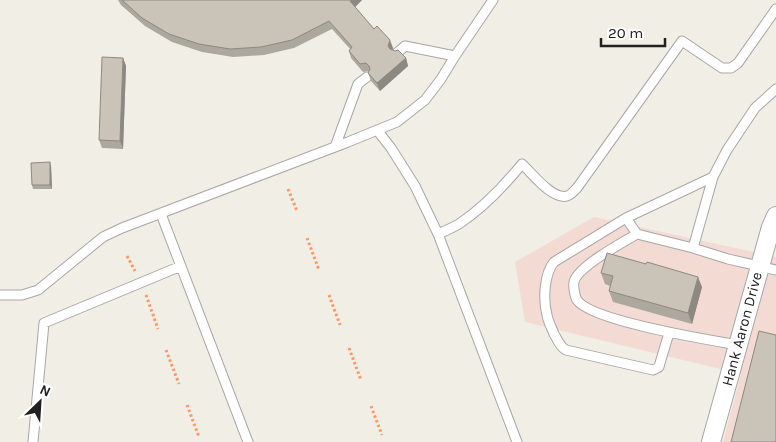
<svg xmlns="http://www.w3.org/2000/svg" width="776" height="442" viewBox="0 0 776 442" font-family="Karla,sans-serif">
<rect width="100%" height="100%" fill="#f1efe5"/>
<path fill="#f3dbd3" d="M 594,217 L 776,257 L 776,442 L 723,442 L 741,374 L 525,322 L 515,262 Z"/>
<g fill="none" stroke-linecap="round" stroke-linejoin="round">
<defs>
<path id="lane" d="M 397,53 L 405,46 L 455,56
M 377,130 L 391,148 L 415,186 L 438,234 L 517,442
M 335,147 L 358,84 L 367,77
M 161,214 L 248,442
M 626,218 L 637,234 L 693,248 L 728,259 L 776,270
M 438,234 C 445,231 452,228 459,224 C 483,208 504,186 522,164 C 532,173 552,200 567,196 C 571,195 575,190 577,188 L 682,41 L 722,68 L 731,68 L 738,63 L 776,9
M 637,234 C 623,242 577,267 574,282 C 573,286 575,297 577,300 C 591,321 710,340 738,345
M 693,248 L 713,177 L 727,150 L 755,108 L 776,89
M 0,295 L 22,295 L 38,290 L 103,237 L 122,228 L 348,142 L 397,122 L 425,100 L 441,79 L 455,56 L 493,0
M 669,333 L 660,363 L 659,367 L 653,370 L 566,350 C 559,346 558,340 554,334 C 552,328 548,322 547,315 C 543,300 544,274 554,262 L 626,218 L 713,177
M 33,442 L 44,323 L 181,266"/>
<path id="street" d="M 711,442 L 771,227 L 776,216"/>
</defs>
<use href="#lane" stroke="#a7a7a7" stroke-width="11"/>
<use href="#street" stroke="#a7a7a7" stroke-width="20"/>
<path stroke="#ff9668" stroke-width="3" stroke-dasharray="2.5 2.5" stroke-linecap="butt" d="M 288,189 L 297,211
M 307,238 L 319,270
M 127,256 L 135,271
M 146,295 L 158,329
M 329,295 L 340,325
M 349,348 L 361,380
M 166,350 L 179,384
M 187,405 L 199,437
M 371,406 L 382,435"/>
<use href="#lane" stroke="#fff" stroke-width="9"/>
<use href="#street" stroke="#fff" stroke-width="18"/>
</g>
<path fill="#ada89e" d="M 118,0 L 362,0 L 355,7 L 374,29 L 393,48 L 392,50 L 406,58 L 408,66 L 380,91 L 371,81 L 368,73 L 369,71 L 363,72 L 351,58 L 349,51 L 350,49 L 332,29 L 294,48 L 264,55 L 233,57 L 202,52 L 172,42 L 145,26 L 121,5 Z
M 123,58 L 126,66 L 123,149 L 102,148 L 99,140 Z
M 51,166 L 52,189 L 33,189 L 32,185 Z
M 601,273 L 702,287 L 692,324 L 613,302 L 609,291 L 610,286 L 605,284 Z"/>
<path fill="#8d8881" d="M 352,0 L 362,0 L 353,9 L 350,1 Z
M 390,40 L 393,48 L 391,54 L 388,46 Z
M 123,58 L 126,66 L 123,149 L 120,141 Z
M 406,58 L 408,66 L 380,91 L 377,83 Z
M 50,162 L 51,166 L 52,189 L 50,185 Z
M 698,277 L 702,287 L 692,324 L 688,313 Z"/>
<path fill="#c9c3b8" stroke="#8d8881" d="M 122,0 L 352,0 L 350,1 L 374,29 L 377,26 L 390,40 L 388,46 L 390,49 L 395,51 L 398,50 L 406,58 L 377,83 L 368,73 L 370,69 L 369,66 L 366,63 L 360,64 L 349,51 L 352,47 L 329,21 L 292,40 L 261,47 L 230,49 L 199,44 L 169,34 L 142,18 Z
M 102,57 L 123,58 L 120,141 L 99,140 Z
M 50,162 L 50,185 L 32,185 L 31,163 Z
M 607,253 L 646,264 L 647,262 L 698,277 L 688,313 L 609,291 L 613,276 L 601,273 Z
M 759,331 L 776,335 L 776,442 L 731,442 Z"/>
<g text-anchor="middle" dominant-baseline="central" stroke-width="4.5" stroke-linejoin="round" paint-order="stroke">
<g font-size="15" fill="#202020" stroke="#fff">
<text transform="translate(742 329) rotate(-75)">Hank Aaron Drive</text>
</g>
</g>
<g transform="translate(40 402) rotate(25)" stroke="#ffffff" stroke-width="4" paint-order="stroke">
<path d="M0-4L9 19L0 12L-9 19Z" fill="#202020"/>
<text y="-8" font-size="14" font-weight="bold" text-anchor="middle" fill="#202020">N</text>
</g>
<path d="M601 38v8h64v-8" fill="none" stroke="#202020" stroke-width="2.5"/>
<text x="608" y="38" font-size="15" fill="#202020" stroke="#ffffff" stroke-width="4" paint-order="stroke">20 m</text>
</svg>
